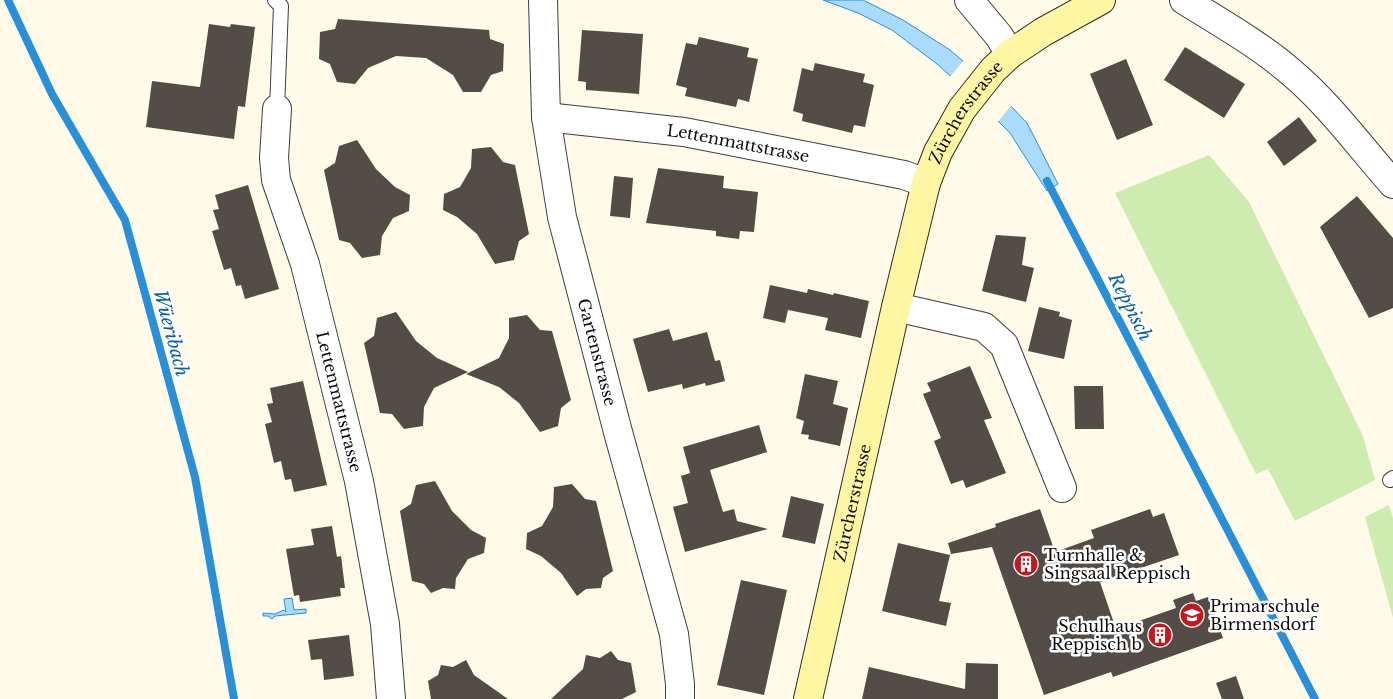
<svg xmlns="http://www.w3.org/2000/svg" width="1393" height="699" viewBox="0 0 1393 699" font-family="'Libre Baskerville',serif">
<rect width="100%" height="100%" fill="#fffbe8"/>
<path fill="#ceecaf" d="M 1209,155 L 1249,202 L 1363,436 L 1375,480 L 1295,521 L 1268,469 L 1256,474 L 1115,193 Z
M 1389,505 L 1393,518 L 1393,618 L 1365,517 Z"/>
<path fill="#a8dbfc" stroke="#2890d9" d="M 823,0 L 863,0 L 903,20 L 950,50 L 991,85 L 1027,123 L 1058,184 L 1047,191 L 1010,133 L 975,98 L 937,64 L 892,30 L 858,13 Z
M 292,598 L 294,610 L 306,609 L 306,613 L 275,616 L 272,619 L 268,616 L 263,616 L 263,613 L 275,614 L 284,610 L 286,612 L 284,599 Z"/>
<path fill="#fffbe8" d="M 965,59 L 992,83 L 1013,105 L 1009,108 L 997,123 L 949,78 Z"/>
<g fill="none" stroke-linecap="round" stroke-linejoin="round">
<path stroke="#2890d9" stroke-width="8" d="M 8,0 L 52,94 L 125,220 L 195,477 L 234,699
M 1047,181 L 1315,699"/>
</g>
<path fill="#544c46" d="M 338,19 L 489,30 L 490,39 L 504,44 L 503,71 L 491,75 L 481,92 L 463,92 L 453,75 L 426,58 L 396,56 L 368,68 L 355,84 L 337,82 L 330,64 L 319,59 L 320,32 L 335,29 Z
M 209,24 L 230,27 L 231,24 L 255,27 L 245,107 L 238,106 L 234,139 L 146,127 L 152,81 L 200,87 Z
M 582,30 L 643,34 L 639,94 L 586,90 L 586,82 L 578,81 Z
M 699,37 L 749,48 L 747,57 L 758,59 L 749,102 L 738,99 L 736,107 L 685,96 L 687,88 L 676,85 L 686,43 L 697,45 Z
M 1185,47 L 1245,84 L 1224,118 L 1164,80 Z
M 1126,59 L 1153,125 L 1117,140 L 1090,74 Z
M 815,63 L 865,74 L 863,82 L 874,85 L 865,127 L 854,125 L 852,133 L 802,121 L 803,114 L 793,111 L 802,68 L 813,71 Z
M 1299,117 L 1317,141 L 1284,166 L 1267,142 Z
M 357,140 L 376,169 L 395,187 L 410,195 L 409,211 L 393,218 L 382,236 L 380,255 L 362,258 L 350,243 L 339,240 L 324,170 L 335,163 L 339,146 Z
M 491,147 L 503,162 L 515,165 L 529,234 L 519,241 L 514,260 L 495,264 L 477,234 L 457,217 L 443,210 L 444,194 L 460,187 L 471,168 L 472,149 Z
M 658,168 L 724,176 L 723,188 L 758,192 L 754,232 L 740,231 L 739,239 L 716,236 L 716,231 L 646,223 Z
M 614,176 L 633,178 L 630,218 L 610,216 Z
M 248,185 L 279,289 L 245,299 L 241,285 L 236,286 L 231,268 L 224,270 L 212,231 L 219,229 L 213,210 L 219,209 L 215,195 Z
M 1357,196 L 1393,238 L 1393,308 L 1369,318 L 1320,227 Z
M 996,235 L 1026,237 L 1022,265 L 1034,268 L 1026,302 L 982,291 Z
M 770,285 L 807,293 L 808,289 L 833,295 L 834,293 L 869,301 L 861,338 L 825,330 L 828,318 L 788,310 L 785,323 L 763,318 Z
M 1039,307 L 1060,312 L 1059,316 L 1072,320 L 1064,359 L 1028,351 Z
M 396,312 L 416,341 L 437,358 L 468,372 L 434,388 L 424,407 L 423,426 L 404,429 L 392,414 L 380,413 L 364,343 L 374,336 L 377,318 Z
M 527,315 L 540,330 L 552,331 L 571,400 L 561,408 L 558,426 L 540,432 L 519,403 L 499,387 L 466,374 L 499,358 L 509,338 L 509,318 Z
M 669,329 L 673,341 L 707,332 L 715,361 L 720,360 L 725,381 L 706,386 L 705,383 L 683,389 L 682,384 L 648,392 L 633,339 Z
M 970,366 L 992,418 L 984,420 L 1006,473 L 966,488 L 963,480 L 951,484 L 934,441 L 941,438 L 923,394 L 931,391 L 927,383 Z
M 805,374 L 838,381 L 833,404 L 848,408 L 840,446 L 808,439 L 809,435 L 801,434 L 804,421 L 796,418 Z
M 303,381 L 327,485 L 294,492 L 291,479 L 285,480 L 281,461 L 274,463 L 265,424 L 272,422 L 267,404 L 273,403 L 270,388 Z
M 1074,386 L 1103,386 L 1104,429 L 1075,429 Z
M 759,425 L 767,452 L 710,470 L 723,512 L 734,509 L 737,521 L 768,529 L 685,552 L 673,507 L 688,503 L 681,476 L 690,473 L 683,447 Z
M 435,481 L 452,511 L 471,530 L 486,538 L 484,553 L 468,559 L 456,578 L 455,589 L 443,588 L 431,593 L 424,584 L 412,581 L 400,511 L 411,504 L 416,485 Z
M 572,484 L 585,499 L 596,501 L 613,571 L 603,578 L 601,588 L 586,589 L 577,596 L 561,573 L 541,556 L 526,549 L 527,533 L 542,526 L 553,507 L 554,487 Z
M 791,496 L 824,504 L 815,544 L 782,537 Z
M 1040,509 L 1055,552 L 1094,538 L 1091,530 L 1150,509 L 1153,517 L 1164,513 L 1179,555 L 1100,582 L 1116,629 L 1176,608 L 1173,600 L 1193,593 L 1196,601 L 1208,597 L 1223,638 L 1113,677 L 1111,672 L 1044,695 L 992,547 L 951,554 L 948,543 L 996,527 L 995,524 Z
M 332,526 L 337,557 L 341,556 L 345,588 L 340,588 L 341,596 L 300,602 L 299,595 L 294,596 L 286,549 L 314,545 L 311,529 Z
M 898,543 L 950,555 L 939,601 L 951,603 L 946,626 L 882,611 Z
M 741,580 L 787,590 L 764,695 L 717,685 Z
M 349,635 L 354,676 L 324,680 L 322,659 L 311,660 L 308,640 Z
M 611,651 L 618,660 L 631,663 L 636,692 L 622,699 L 551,699 L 583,669 L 586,655 L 600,658 Z
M 466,660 L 474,675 L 508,699 L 431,699 L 428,681 L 438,675 L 441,665 L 453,667 Z
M 966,663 L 998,664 L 998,699 L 862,699 L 869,667 L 965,689 Z
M 1236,676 L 1244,699 L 1222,699 L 1216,683 Z"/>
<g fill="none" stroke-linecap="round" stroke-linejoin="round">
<defs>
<path id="service" d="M 275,0 L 281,6 L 277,109
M 1390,480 L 1393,478"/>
<g id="minor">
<path id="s1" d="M 543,0 L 546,117 L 562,217 L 618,432 L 674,634 L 680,684 L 680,699"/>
<path d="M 969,0 L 999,36 L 1010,54"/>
<path d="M 1184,0 C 1221,23 1260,45 1292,73 C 1329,104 1361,148 1393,184"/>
<path id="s2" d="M 277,109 L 274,158 L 276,180 L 305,264 L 359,481 L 385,624 L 391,699"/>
<path id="s3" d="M 546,117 L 684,132 L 904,175 L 926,183"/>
<path d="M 896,307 L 984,327 L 1004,345 L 1062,488"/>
</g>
<g id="secondary">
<path id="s4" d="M 808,699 L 896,307 L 926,183 L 938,152 L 962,109 L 993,70 L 1010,54 L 1043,32 L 1101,0"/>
</g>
</defs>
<use href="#service" stroke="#3e3e3e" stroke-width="16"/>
<use href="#minor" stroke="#3e3e3e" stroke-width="30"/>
<use href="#secondary" stroke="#2d2d2d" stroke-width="30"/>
<use href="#service" stroke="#fff" stroke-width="14"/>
<use href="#minor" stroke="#fff" stroke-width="28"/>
<use href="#secondary" stroke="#fff6a3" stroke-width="28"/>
</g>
<defs>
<symbol id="building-disc" viewBox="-11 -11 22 22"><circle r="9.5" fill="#c6171d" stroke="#fff"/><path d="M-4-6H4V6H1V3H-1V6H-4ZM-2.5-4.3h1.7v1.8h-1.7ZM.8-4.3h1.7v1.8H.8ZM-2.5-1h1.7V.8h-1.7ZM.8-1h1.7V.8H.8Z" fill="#fff"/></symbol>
<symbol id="school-disc" viewBox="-11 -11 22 22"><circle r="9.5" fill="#c6171d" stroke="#fff"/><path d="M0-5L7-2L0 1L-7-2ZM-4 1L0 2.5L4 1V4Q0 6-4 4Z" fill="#fff"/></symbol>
</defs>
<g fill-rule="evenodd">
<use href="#building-disc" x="1012" y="550" width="28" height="28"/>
<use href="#school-disc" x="1178" y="601" width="28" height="28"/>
<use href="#building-disc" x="1146" y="621" width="28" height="28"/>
</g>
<g text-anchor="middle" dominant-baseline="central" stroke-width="5" stroke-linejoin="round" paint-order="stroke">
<g font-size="16" fill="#0b0b0b" stroke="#fff">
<text stroke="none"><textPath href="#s4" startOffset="611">Zürcherstrasse</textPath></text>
<text stroke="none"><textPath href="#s3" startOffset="194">Lettenmattstrasse</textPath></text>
<text stroke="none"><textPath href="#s1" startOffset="358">Gartenstrasse</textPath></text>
<text stroke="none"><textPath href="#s2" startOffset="302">Lettenmattstrasse</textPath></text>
<text stroke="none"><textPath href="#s4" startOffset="201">Zürcherstrasse</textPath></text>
</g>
<g font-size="16" fill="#0b0b0b" stroke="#fff" text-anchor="start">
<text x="1044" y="555">Turnhalle &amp;<tspan x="1044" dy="18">Singsaal Reppisch</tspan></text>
<text x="1210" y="606">Primarschule<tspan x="1210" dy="18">Birmensdorf</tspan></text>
<text x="1142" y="626" text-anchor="end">Schulhaus<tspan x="1142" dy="18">Reppisch b</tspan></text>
</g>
<g font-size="18" font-style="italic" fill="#0a5fa6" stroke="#fff">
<text transform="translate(1130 307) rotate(63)">Reppisch</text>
<text transform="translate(171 333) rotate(75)">Wüeribach</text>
</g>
</g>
</svg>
